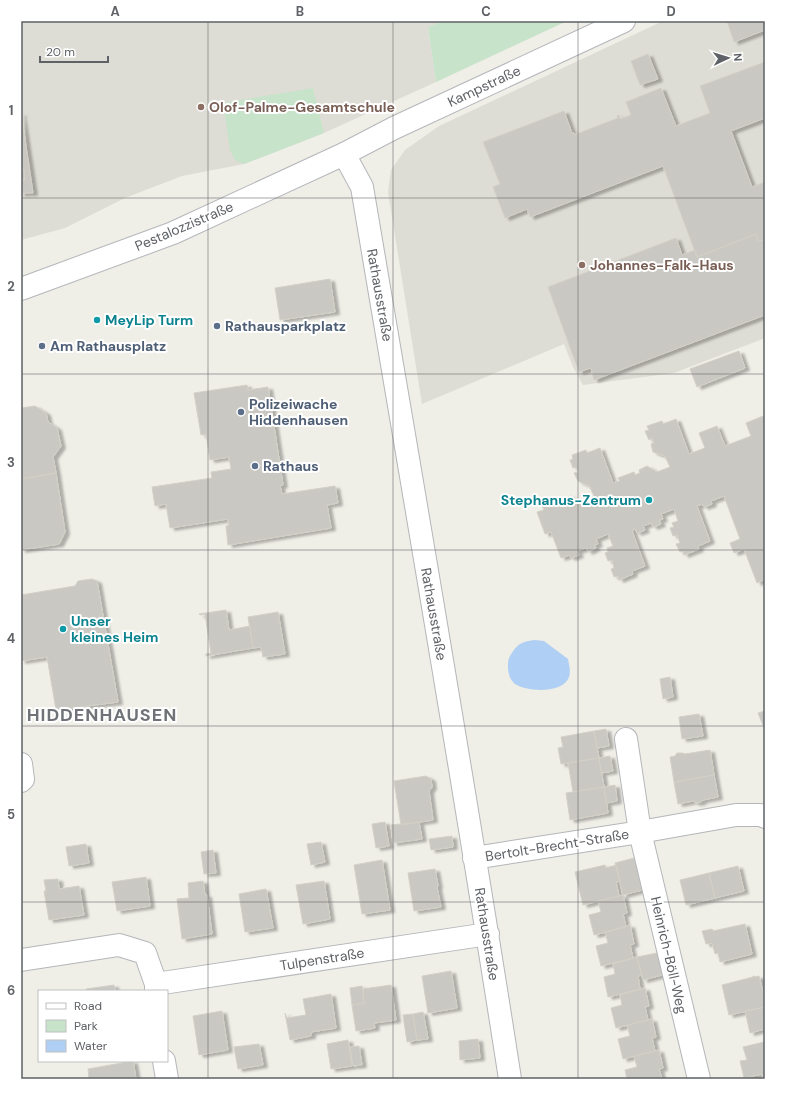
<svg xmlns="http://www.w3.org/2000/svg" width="786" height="1100" viewBox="0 0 786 1100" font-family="'DM Sans',sans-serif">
<defs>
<filter id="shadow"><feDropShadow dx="4.5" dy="2.5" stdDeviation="1" flood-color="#0004"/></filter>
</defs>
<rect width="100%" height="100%" fill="#efeee7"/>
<path fill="#deddd5" d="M 21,21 L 443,21 L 428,27 L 436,82 L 324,133 L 244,164 L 182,176 L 125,198 L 65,228 L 21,240 Z
M 663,21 L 765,21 L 765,338 L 674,373 L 583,385 L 573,367 L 564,344 L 422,404 L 388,192 L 391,170 L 405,150 L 439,126 Z"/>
<path fill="#c7e3ca" d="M 443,21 L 567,21 L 436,82 L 428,27 Z
M 313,88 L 324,133 L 244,164 L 235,160 L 230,150 L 223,103 Z"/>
<path fill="#b0cff5" d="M 535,640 L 544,641 L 568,659 C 569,665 571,671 569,677 C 563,694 527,692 515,684 C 510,680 508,673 508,667 C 508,662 508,660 510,656 C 518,643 521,642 535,640 Z"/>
<path fill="#cac8c3" stroke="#d3d0c6" filter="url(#shadow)" d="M 727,21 L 765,21 L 765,30 L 734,42 Z
M 648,54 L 658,79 L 640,85 L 631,61 Z
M 765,62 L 765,118 L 731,131 L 752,187 L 765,182 L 765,239 L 758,242 L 756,234 L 697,257 L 663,166 L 530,217 L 527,209 L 505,218 L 493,187 L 500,184 L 483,142 L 564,111 L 572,133 L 574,133 L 574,135 L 618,118 L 617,116 L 619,115 L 620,119 L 631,115 L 626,102 L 661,88 L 676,126 L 710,113 L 700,86 Z
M 21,113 L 33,193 L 23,193 L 21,180 L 25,180 L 24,169 L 21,169 Z
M 21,169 L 24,169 L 25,180 L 21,180 L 23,193 L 21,194 Z
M 756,234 L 758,242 L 765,239 L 765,315 L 594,380 L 591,368 L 579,372 L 548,287 L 676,238 L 682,255 L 695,250 L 697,257 Z
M 330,279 L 335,312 L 280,320 L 275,288 Z
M 739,351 L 745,368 L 697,387 L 690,369 Z
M 247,385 L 248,390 L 268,387 L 283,485 L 280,486 L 282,494 L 335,486 L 338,503 L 327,505 L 331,528 L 228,545 L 226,526 L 229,525 L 228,519 L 170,528 L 166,504 L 155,506 L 152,487 L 212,478 L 211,472 L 231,469 L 229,457 L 210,460 L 206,434 L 201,435 L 194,393 Z
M 35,406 L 46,413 L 48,422 L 57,428 L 61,446 L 53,457 L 56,473 L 21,479 L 21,408 Z
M 763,416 L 765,420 L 765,545 L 763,546 L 765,552 L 765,579 L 757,583 L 744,549 L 734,553 L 730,543 L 740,539 L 724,496 L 711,501 L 712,504 L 704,507 L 702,504 L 697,506 L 710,541 L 698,546 L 699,549 L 684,555 L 683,551 L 680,552 L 676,544 L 680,543 L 677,535 L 673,536 L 670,528 L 674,527 L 672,523 L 678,521 L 674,509 L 661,514 L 663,519 L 659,520 L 661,524 L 653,527 L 651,523 L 643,526 L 645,530 L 637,533 L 635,529 L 632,531 L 645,566 L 632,571 L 633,574 L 619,580 L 618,576 L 614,577 L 611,569 L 614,568 L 612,560 L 608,561 L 605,553 L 608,552 L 607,548 L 613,546 L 608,534 L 596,539 L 598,544 L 594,545 L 596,548 L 588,552 L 586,548 L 577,551 L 579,555 L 571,558 L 569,555 L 561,558 L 551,532 L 545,534 L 537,512 L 544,510 L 542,506 L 557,501 L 559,504 L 564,502 L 563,499 L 571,496 L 581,501 L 594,496 L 589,485 L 587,485 L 578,481 L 574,473 L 578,472 L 576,467 L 573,468 L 570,460 L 573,459 L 572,455 L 586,450 L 587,453 L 600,448 L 613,483 L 620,481 L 618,478 L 634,472 L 635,475 L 640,473 L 639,470 L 647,466 L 657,472 L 670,467 L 665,456 L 653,452 L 651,444 L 654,443 L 652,438 L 649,440 L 645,431 L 649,430 L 647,426 L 662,421 L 663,424 L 676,419 L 689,454 L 705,448 L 699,433 L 717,426 L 725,446 L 751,436 L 746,423 Z
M 56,473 L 65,532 L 59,544 L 21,550 L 21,479 Z
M 92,579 L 97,581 L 118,702 L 56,710 L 47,657 L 21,661 L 21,595 L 75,586 L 78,581 Z
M 226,610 L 229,630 L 250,626 L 253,648 L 206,656 L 206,654 L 211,653 L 205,614 L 200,615 L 199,614 Z
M 278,612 L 285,654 L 263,657 L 261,647 L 253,648 L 248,617 Z
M 670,677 L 673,697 L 663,699 L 660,679 Z
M 765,711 L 765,730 L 758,713 Z
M 699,714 L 703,736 L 682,739 L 679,717 Z
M 606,729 L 609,746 L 597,748 L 594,731 Z
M 594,731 L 599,758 L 561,764 L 558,748 L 563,747 L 561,737 Z
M 710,750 L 714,775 L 674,782 L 670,757 L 675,756 L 677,753 L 682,753 L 685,754 Z
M 610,756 L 613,771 L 601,773 L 599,758 Z
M 599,758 L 604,787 L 573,792 L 568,763 Z
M 714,775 L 718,797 L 703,800 L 701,802 L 696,803 L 693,801 L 678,804 L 674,782 Z
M 426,776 L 431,779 L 432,787 L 429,791 L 433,820 L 401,825 L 394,781 Z
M 615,785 L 617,801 L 606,803 L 604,787 Z
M 604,787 L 608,813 L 570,820 L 566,793 Z
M 385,822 L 389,846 L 376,848 L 372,824 Z
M 419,822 L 422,839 L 393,843 L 391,825 Z
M 452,836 L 453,847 L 431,850 L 429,839 Z
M 321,842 L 325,862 L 311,865 L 307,844 Z
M 86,844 L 89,863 L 69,866 L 66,847 Z
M 213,850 L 216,873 L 204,874 L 201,852 Z
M 634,858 L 642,890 L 623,895 L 615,863 Z
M 382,860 L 390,910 L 362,914 L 354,865 Z
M 605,865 L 606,868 L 616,865 L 620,881 L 616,882 L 619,896 L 583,905 L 575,872 Z
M 738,866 L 744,891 L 715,898 L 709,873 Z
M 435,869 L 438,886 L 437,887 L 441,907 L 414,911 L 408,873 Z
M 709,873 L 715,898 L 686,905 L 680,880 Z
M 146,877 L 150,906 L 117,911 L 112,882 Z
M 58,879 L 59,889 L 79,886 L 84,915 L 49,920 L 44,891 L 46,891 L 44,880 Z
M 203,881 L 205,895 L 207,895 L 212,934 L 182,939 L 177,899 L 189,898 L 188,883 Z
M 324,881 L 330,919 L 303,924 L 296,885 Z
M 266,889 L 273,928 L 245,932 L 239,894 Z
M 623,895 L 627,913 L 623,914 L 626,927 L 594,935 L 589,915 L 601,912 L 598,901 Z
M 745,924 L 752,954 L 720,962 L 718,953 L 715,954 L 712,943 L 706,944 L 702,931 L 712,929 L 713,931 Z
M 630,925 L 634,944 L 630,945 L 633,958 L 601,966 L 596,946 L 608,943 L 605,932 Z
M 657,953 L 662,975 L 643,980 L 637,957 Z
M 637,957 L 642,975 L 638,976 L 640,989 L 608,997 L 604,977 L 615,974 L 613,964 Z
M 451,971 L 457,1008 L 428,1013 L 422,976 Z
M 753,976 L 754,976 L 755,977 L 759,976 L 765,1000 L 765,1007 L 729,1015 L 722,985 L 753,977 Z
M 114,985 L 115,991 L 86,991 L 86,989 Z
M 391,985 L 396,1020 L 374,1023 L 375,1028 L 356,1031 L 352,1005 L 364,1003 L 363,989 Z
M 362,986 L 364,1003 L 352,1005 L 350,988 Z
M 645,988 L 649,1006 L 645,1007 L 648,1020 L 616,1028 L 611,1008 L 622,1005 L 620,995 Z
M 331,994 L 336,1028 L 311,1032 L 311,1036 L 290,1040 L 285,1013 L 287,1018 L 306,1015 L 303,999 Z
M 765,1007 L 765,1029 L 750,1033 L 745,1011 Z
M 222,1011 L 228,1050 L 199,1055 L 193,1016 Z
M 423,1012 L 428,1039 L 417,1040 L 413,1014 Z
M 413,1014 L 417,1040 L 407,1042 L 403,1015 Z
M 652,1019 L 656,1037 L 652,1038 L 655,1051 L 623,1059 L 618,1039 L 630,1036 L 627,1025 Z
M 478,1039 L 480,1058 L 460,1060 L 459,1041 Z
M 348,1040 L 352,1066 L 331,1069 L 327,1044 Z
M 764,1042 L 765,1079 L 763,1079 L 762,1074 L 744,1078 L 740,1061 L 747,1060 L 743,1047 Z
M 259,1044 L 263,1065 L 238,1069 L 234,1047 Z
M 359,1046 L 362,1065 L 353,1066 L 350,1047 Z
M 659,1050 L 663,1068 L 659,1069 L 662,1079 L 627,1079 L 625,1070 L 637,1067 L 634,1056 Z
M 133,1061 L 136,1079 L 89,1079 L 88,1069 Z"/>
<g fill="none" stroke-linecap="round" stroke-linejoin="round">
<defs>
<path id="minor" d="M 344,154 L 362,187 C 412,484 464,781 510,1079
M 21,289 L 173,233 L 344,154 L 394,128 L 624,21
M 626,739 L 640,832 L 699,1079
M 21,764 L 23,779 L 21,781
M 474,858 L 640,832 L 736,815 L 761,815 L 765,817
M 21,960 L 119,945 L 145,953 L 156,984 L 156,991
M 156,984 L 488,934
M 164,1061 L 167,1079"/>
</defs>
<use href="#minor" stroke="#b4b6ba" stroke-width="24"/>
<use href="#minor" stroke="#fff" stroke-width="22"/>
</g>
<path fill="none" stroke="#5e6165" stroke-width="1" stroke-opacity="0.55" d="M 208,21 L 208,1079M 393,21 L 393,1079M 578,21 L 578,1079M 21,198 L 765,198M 21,374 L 765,374M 21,550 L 765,550M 21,726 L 765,726M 21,902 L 765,902"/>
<g fill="#8d6e63" stroke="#fff" stroke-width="1.5">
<circle cx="201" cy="107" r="4"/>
<circle cx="582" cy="265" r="4"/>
</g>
<g fill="#0f9aa8" stroke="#fff" stroke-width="1.5">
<circle cx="97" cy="320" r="4"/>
<circle cx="649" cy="500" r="4"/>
<circle cx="63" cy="629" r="4"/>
</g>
<g fill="#5c6f8a" stroke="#fff" stroke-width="1.5">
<circle cx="217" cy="326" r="4"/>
<circle cx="42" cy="346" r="4"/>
<circle cx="241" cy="412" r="4"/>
<circle cx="255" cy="466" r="4"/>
</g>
<g text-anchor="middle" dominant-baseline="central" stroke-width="4" stroke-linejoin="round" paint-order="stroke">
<g font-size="14" fill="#5e6165" stroke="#fff">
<text transform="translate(484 86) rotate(-25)">Kampstraße</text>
<text transform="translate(184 226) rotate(-23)">Pestalozzistraße</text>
<text transform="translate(380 295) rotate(80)">Rathausstraße</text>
<text transform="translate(434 614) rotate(80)">Rathausstraße</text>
<text transform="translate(557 845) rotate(-9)">Bertolt-Brecht-Straße</text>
<text transform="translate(487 934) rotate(81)">Rathausstraße</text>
<text transform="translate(669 955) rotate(77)">Heinrich-Böll-Weg</text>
<text transform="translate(322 959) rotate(-9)">Tulpenstraße</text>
</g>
<g font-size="14" font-weight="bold" fill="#785e54" stroke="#fff" text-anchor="start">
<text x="209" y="107">Olof-Palme-Gesamtschule</text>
<text x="590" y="265">Johannes-Falk-Haus</text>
</g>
<g font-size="14" font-weight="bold" fill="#0d838f" stroke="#fff" text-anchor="start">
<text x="105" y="320">MeyLip Turm</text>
<text x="641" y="500" text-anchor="end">Stephanus-Zentrum</text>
<text x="71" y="621">Unser<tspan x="71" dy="16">kleines Heim</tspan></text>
</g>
<g font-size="14" font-weight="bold" fill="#4e5e75" stroke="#fff" text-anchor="start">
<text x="225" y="326">Rathausparkplatz</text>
<text x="50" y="346">Am Rathausplatz</text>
<text x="249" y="404">Polizeiwache<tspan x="249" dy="16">Hiddenhausen</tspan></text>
<text x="263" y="466">Rathaus</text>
</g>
<g font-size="18" font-weight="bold" letter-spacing="1" fill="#6f7277" stroke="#fff">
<text x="102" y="715">HIDDENHAUSEN</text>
</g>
</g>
<rect width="786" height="1100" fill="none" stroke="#ffffff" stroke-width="44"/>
<rect x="38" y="990" width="130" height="72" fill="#ffffff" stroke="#bfc0c1"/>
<rect x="46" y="1003" width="20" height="6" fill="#ffffff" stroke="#bfc0c1"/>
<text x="74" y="1010" font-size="12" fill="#5e6165">Road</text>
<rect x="46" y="1020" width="20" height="12" fill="#c7e3ca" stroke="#bfc0c1"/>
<text x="74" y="1030" font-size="12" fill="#5e6165">Park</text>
<rect x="46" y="1040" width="20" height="12" fill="#b0cff5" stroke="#bfc0c1"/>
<text x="74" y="1050" font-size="12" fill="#5e6165">Water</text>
<g transform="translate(728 58) rotate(86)" stroke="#ffffff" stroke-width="3" paint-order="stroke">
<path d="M0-3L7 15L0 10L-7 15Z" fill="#5e6165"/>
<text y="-6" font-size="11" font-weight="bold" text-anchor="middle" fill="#5e6165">N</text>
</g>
<path d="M40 56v6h68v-6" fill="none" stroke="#5e6165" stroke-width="2"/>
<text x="46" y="56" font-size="12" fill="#5e6165" stroke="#ffffff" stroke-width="3" paint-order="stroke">20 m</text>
<rect x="22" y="22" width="742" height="1056" fill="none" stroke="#5e6165" stroke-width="1.5"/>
<g font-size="13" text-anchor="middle" font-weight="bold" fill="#5e6165">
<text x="115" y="16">A</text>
<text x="300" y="16">B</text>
<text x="486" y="16">C</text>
<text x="671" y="16">D</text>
<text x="11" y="115">1</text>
<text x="11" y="291">2</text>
<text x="11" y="467">3</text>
<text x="11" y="643">4</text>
<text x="11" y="819">5</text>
<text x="11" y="995">6</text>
</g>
</svg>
